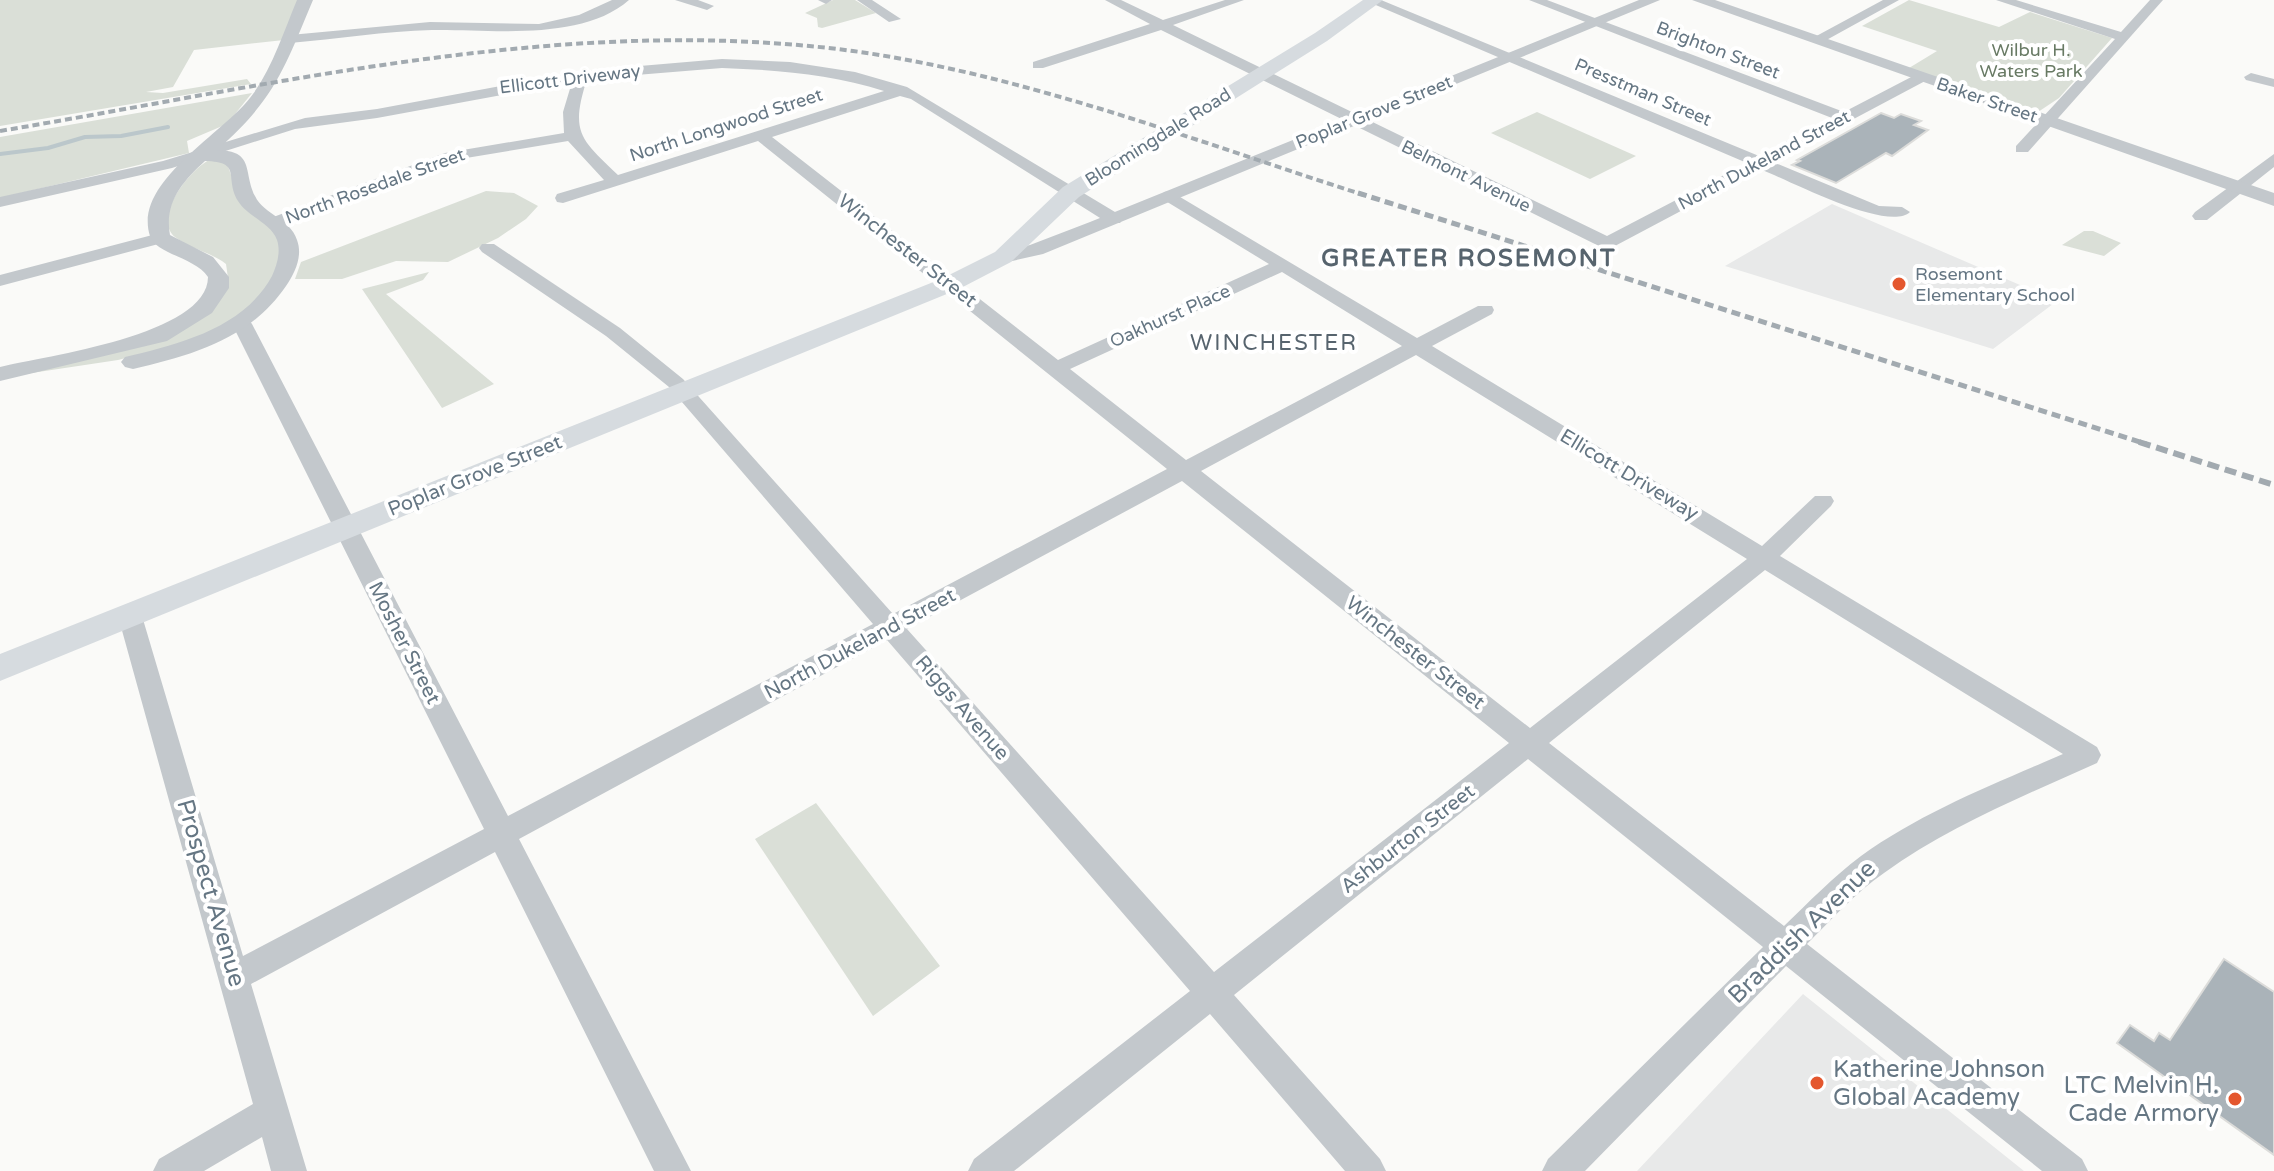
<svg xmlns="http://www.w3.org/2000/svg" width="2274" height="1171" viewBox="0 0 2274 1171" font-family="'Varela Round',sans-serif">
<rect width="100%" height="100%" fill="#fafaf8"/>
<path fill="#e8e9e9" d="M 1832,204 L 2057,301 L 1993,349 L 1725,266 Z
M 1803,994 L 2024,1171 L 1637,1171 Z"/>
<path fill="#dadfd7" d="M 0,0 L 302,0 L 284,40 L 194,50 L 173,87 L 146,92 L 163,93 L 247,79 L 251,84 L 0,126 Z
M 833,0 L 855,0 L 876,13 L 822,28 L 818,27 L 817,18 L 805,13 Z
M 1909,0 L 1999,27 L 2030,12 L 2112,38 L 2059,98 L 2038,112 L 1909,68 L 1937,51 L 1862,26 Z
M 252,93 L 227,124 L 187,141 L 189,153 L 0,198 L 0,137 Z
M 1537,112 L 1636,156 L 1590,179 L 1491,133 Z
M 211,159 L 227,163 L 239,199 L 276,233 L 280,246 L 278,269 L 253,307 L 238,320 L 180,344 L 118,360 L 5,377 L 133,347 L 229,285 L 226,264 C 211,252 190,249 175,237 C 151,217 191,168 211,159 Z
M 486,191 L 514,193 L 538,206 L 526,219 L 498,238 L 448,262 L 396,261 L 342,279 L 295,279 L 301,262 Z
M 2084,231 L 2093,231 L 2121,243 L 2104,256 L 2062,245 Z
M 429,272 L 423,280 L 386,294 L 494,384 L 442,408 L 362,289 Z
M 816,803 L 940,966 L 873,1016 L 755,839 Z"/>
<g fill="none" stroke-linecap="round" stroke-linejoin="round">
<path stroke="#bbc7cb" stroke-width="4" d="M 0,154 L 48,148 L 85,137 L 121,136 L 168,127"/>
</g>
<path fill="#aab3b9" stroke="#dcdcda" stroke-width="2" d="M 1881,113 L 1894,118 L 1901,114 L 1921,121 L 1914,125 L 1928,130 L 1892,156 L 1886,153 L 1836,183 L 1792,165 L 1800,161 L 1797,160 Z
M 2224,959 L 2274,992 L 2274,1155 L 2117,1043 L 2130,1025 L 2154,1041 L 2159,1033 L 2170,1040 Z"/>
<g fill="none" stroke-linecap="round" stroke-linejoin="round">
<path fill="#c3c8cc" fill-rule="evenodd" d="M 612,0 L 629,0 C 581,42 491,29 432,30 C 385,31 337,39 290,43 L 283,39 L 290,35 L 430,22 L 539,24 L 579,15 Z
M 675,0 L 698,0 L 714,6 L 707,10 Z
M 818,0 L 832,0 L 826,4 Z
M 857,0 L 872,0 L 901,19 L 889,22 Z
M 1105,0 L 1121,0 L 1163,20 L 1225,0 L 1244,0 L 1173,25 L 1607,236 L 1747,163 L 1364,0 L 1381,0 L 1759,156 L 1832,118 L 1529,0 L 1547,0 L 1844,112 L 1917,74 L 1927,74 L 1927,80 L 1773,162 L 1879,206 L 1902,207 L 1910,212 C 1888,233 1788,180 1760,169 L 1613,247 L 1601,247 L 1161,30 L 1043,68 L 1033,68 L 1033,62 L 1150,24 Z
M 1883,0 L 1899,0 L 1821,43 L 1809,40 Z
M 1996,0 L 2016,0 L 2121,32 L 2150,0 L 2163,0 L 2028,152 L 2016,152 L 2016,146 L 2115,39 Z
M 722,59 L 790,62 L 855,72 L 907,87 L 1120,215 L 1123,219 L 1120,223 L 1108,223 L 911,99 L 900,96 L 772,137 L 1058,360 L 1269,264 L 1164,200 L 1162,196 L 1164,192 L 1170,191 L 1417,338 L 1478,306 L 1492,306 L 1494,310 L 1492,314 L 1432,346 L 1762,546 L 1815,496 L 1831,496 L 1834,501 L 1831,506 L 1780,556 L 2097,747 L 2101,755 L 2097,763 C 2024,796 1949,826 1884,873 C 1855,893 1832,919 1807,944 L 2082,1159 L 2088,1171 L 2042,1171 L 1786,966 L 1585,1171 L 1542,1171 L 1548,1159 L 1763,947 L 1528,759 L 1234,995 L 1380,1159 L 1386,1171 L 1345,1171 L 1210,1014 L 1014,1171 L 968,1171 L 974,1159 L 1190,991 L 887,640 L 519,839 L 691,1171 L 654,1171 L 495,852 L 251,984 L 307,1171 L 271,1171 L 262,1137 L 204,1171 L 153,1171 L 159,1159 L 253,1104 L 118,616 L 121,610 L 130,607 L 139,610 L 142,616 L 243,956 L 484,829 L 232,324 L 235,320 L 249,320 L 252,324 L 508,816 L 873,624 L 669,387 L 606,336 L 482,252 L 479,248 L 482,244 L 494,244 L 620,328 L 683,379 L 893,614 L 1167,469 L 758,141 L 563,203 L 557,202 L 555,198 L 557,194 L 604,180 L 568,141 L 454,160 L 280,227 L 274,228 L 265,223 L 268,219 L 445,153 L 564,133 L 563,112 L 572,82 L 377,118 L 295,129 L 172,168 L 0,207 L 0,197 L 163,161 L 305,118 L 377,109 L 581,71 ZM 722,68 C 778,70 831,74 884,91 L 618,175 C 580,139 570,132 587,79 ZM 1282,272 L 1402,346 L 1186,460 L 1070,369 ZM 1416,355 L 1747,559 L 1530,728 L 1201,471 ZM 1182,481 L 1509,743 L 1214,972 L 907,629 ZM 1765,570 L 2063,754 C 1994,784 1922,812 1861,856 C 1833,877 1809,902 1784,926 L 1549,743 Z
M 2251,73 L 2274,79 L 2274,87 L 2246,80 L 2244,77 Z
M 2274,154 L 2274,167 L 2207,220 L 2195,220 L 2192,216 L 2195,212 Z
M 160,233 L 169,238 L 166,242 L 0,286 L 0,275 Z"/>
<path fill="#c3c8cc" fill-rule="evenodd" d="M 297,0 L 313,0 C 284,69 275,99 217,150 C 255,151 243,171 255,196 C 264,215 290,218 297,240 C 303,256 295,273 286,286 C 250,339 193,355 133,369 L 125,367 L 121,362 L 125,357 C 178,344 243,329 272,276 C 277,265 281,252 277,240 C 271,223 248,217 238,201 C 224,177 243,162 205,161 C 182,182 164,203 170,235 L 213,257 L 229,277 L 229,288 L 212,313 L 167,341 L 0,381 L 0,367 C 45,356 208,335 208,277 C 195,257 155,254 150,236 C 132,181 226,133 253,94 C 273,66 284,31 297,0 Z
M 1639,0 L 1660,0 L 1043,254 L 1003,263 L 993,257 L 996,253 L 1030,245 L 1090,222 Z
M 1692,0 L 1715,0 L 2274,193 L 2274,206 Z"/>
<path fill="#d6dbdf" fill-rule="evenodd" d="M 1363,0 L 1383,0 L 1327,41 L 1079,197 L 1011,262 L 959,289 L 0,681 L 0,654 L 941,279 L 995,252 L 1063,187 L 1315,33 Z"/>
<path stroke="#a2aab0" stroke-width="4" stroke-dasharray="7 4" stroke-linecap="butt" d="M 0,131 C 281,84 567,13 853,51 C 1026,75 1198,142 1364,195"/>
<path stroke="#a2aab0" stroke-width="5" stroke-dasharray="9 5" stroke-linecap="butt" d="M 1358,193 L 2146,444"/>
<path stroke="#a2aab0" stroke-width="6" stroke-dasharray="12 6" stroke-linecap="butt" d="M 2139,442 L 2274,485"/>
</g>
<g fill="#e4572e" stroke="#fff" stroke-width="3">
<circle cx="1899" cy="284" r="8"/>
<circle cx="1817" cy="1083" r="8"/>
<circle cx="2235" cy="1099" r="8"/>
</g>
<g text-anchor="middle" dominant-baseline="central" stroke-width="8" stroke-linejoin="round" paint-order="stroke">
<g font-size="18" fill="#657683" stroke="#fff">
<text transform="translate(1718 50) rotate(21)">Brighton Street</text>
<text transform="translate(570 79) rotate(-7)">Ellicott Driveway</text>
<text transform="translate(1643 92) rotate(23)">Presstman Street</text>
<text transform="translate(1987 100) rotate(19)">Baker Street</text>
<text transform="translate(1374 112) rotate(-22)">Poplar Grove Street</text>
<text transform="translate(726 125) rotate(-18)">North Longwood Street</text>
<text transform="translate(1158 137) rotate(-32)">Bloomingdale Road</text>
<text transform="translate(1764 160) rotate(-28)">North Dukeland Street</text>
<text transform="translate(1466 176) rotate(26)">Belmont Avenue</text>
<text transform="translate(375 186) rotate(-20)">North Rosedale Street</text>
<text transform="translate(1170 316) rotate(-24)">Oakhurst Place</text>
</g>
<g font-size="18" fill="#687a64" stroke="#fff">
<text x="2031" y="50">Wilbur H.<tspan x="2031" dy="21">Waters Park</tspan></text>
</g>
<g font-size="18" fill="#657683" stroke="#fff" text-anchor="start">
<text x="1915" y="274">Rosemont<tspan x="1915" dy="21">Elementary School</tspan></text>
</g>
<g font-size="20" fill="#657683" stroke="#fff">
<text transform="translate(907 251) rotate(38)">Winchester Street</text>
<text transform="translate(1629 475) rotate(31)">Ellicott Driveway</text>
<text transform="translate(475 476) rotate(-22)">Poplar Grove Street</text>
<text transform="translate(404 643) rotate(63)">Mosher Street</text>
<text transform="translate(860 644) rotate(-28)">North Dukeland Street</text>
<text transform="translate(1415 653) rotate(38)">Winchester Street</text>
<text transform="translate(962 708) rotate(49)">Riggs Avenue</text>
<text transform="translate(1408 839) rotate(-38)">Ashburton Street</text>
</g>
<g font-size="22" letter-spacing="2" fill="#57646e" stroke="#fff">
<text x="1274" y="343">WINCHESTER</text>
</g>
<g font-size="24" font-weight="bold" letter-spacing="2" fill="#57646e" stroke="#fff">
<text x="1469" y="258">GREATER ROSEMONT</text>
</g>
<g font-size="24" fill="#657683" stroke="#fff">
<text transform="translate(211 893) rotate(74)">Prospect Avenue</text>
<text transform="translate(1802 932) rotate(-44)">Braddish Avenue</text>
</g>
<g font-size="24" fill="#657683" stroke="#fff" text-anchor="start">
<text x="1833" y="1069">Katherine Johnson<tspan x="1833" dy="28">Global Academy</tspan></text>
<text x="2219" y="1085" text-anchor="end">LTC Melvin H.<tspan x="2219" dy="28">Cade Armory</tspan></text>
</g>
</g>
</svg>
